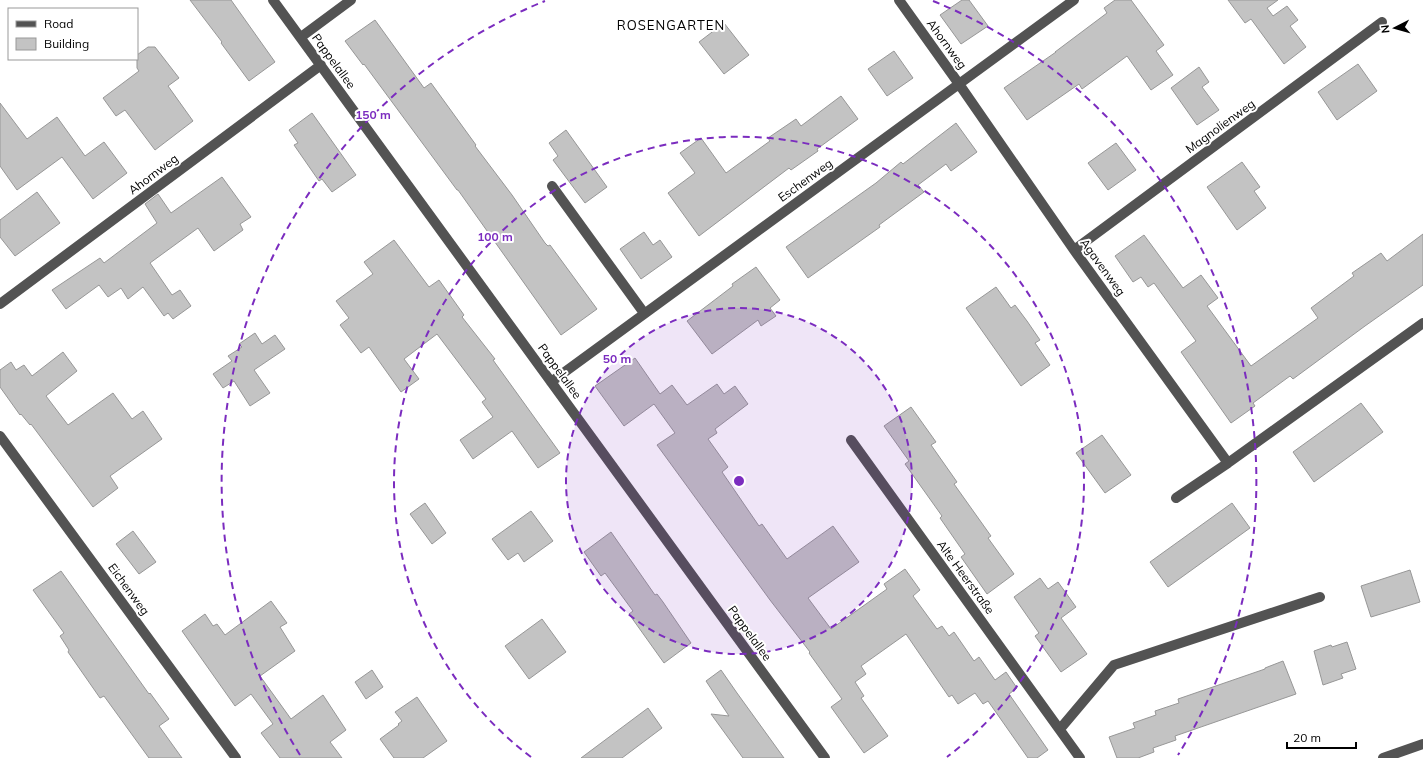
<svg xmlns="http://www.w3.org/2000/svg" width="1423" height="758" viewBox="0 0 1423 758" font-family="Mulish,sans-serif">
<rect width="100%" height="100%" fill="#fff"/>
<path fill="#c3c3c3" stroke="#979797" d="M 190,0 L 231,0 L 275,62 L 249,81 L 221,43 L 222,42 Z
M 962,0 L 969,0 L 988,26 L 961,44 L 940,15 Z
M 1115,0 L 1131,0 L 1164,45 L 1156,51 L 1173,75 L 1151,90 L 1127,56 L 1082,89 L 1079,84 L 1027,120 L 1004,88 L 1056,52 L 1055,52 L 1107,13 L 1104,8 Z
M 1228,0 L 1278,0 L 1267,8 L 1273,16 L 1287,6 L 1298,20 L 1290,26 L 1306,47 L 1284,64 L 1251,19 L 1245,23 Z
M 375,20 L 424,88 L 431,83 L 476,145 L 475,146 L 512,195 L 545,243 L 548,246 L 550,245 L 597,309 L 561,335 L 458,190 L 457,190 L 364,64 L 363,65 L 345,41 Z
M 724,23 L 749,55 L 724,74 L 699,42 Z
M 148,47 L 155,47 L 179,78 L 168,86 L 193,121 L 155,150 L 125,110 L 116,116 L 103,98 L 139,71 L 137,68 L 137,55 Z
M 894,51 L 913,78 L 887,96 L 868,69 Z
M 1358,64 L 1377,91 L 1337,120 L 1318,92 Z
M 1199,67 L 1209,82 L 1202,87 L 1219,110 L 1197,125 L 1171,88 Z
M 841,96 L 858,119 L 817,149 L 818,151 L 791,170 L 789,168 L 699,236 L 668,193 L 695,173 L 680,153 L 701,138 L 726,173 L 770,141 L 768,138 L 796,119 L 801,126 Z
M 0,103 L 27,139 L 57,117 L 85,156 L 104,142 L 127,173 L 93,199 L 62,157 L 17,190 L 0,166 Z
M 312,113 L 356,175 L 332,192 L 322,179 L 319,181 L 294,145 L 298,143 L 289,130 Z
M 956,123 L 977,152 L 951,171 L 946,164 L 918,185 L 924,192 L 879,225 L 880,227 L 808,278 L 786,247 L 876,183 L 901,162 L 903,164 Z
M 566,130 L 607,187 L 585,203 L 553,160 L 558,156 L 549,143 Z
M 1116,143 L 1136,170 L 1108,190 L 1088,163 Z
M 1242,162 L 1260,187 L 1254,191 L 1266,208 L 1237,230 L 1207,187 Z
M 222,177 L 251,217 L 240,224 L 243,230 L 214,251 L 198,228 L 150,263 L 172,295 L 180,290 L 191,306 L 173,319 L 168,313 L 164,316 L 143,287 L 128,299 L 121,288 L 108,297 L 99,285 L 66,309 L 52,290 L 100,258 L 104,263 L 157,223 L 145,204 L 158,194 L 171,213 Z
M 37,192 L 60,223 L 15,256 L 0,237 L 0,220 Z
M 644,232 L 653,245 L 660,240 L 672,257 L 641,279 L 620,249 Z
M 1423,234 L 1423,285 L 1365,326 L 1293,379 L 1290,376 L 1253,403 L 1255,406 L 1231,423 L 1181,352 L 1196,341 L 1154,283 L 1148,287 L 1141,277 L 1133,282 L 1115,256 L 1144,235 L 1183,288 L 1201,275 L 1218,298 L 1207,306 L 1251,366 L 1318,318 L 1311,308 L 1354,276 L 1352,273 L 1381,253 L 1387,261 Z
M 394,240 L 429,287 L 439,280 L 464,315 L 462,317 L 495,359 L 493,360 L 560,453 L 538,468 L 512,431 L 473,459 L 460,440 L 493,417 L 482,402 L 486,399 L 437,334 L 404,359 L 419,379 L 401,392 L 369,347 L 361,353 L 340,325 L 349,318 L 336,301 L 373,274 L 364,262 Z
M 756,267 L 780,300 L 770,308 L 776,316 L 761,326 L 758,320 L 712,354 L 687,321 L 733,286 L 732,284 Z
M 996,287 L 1011,308 L 1015,305 L 1027,321 L 1040,340 L 1035,343 L 1050,365 L 1021,386 L 966,308 Z
M 255,333 L 262,344 L 275,335 L 285,349 L 254,370 L 270,393 L 250,406 L 234,381 L 223,388 L 213,374 L 232,361 L 228,356 L 242,347 L 239,344 Z
M 63,352 L 77,371 L 46,396 L 68,425 L 113,393 L 132,419 L 143,411 L 162,439 L 110,476 L 118,488 L 93,507 L 31,424 L 30,425 L 21,414 L 20,415 L 0,387 L 0,370 L 11,362 L 16,370 L 24,365 L 32,376 Z
M 635,358 L 660,394 L 672,385 L 687,405 L 717,384 L 724,394 L 735,386 L 748,404 L 715,429 L 717,433 L 708,439 L 728,467 L 722,472 L 759,526 L 762,524 L 787,559 L 833,526 L 859,562 L 808,598 L 831,629 L 887,589 L 884,584 L 905,569 L 920,590 L 913,596 L 937,629 L 942,626 L 949,636 L 954,632 L 974,661 L 979,657 L 995,680 L 1006,672 L 1017,688 L 1009,694 L 1048,750 L 1037,758 L 1028,758 L 988,701 L 983,704 L 975,693 L 958,704 L 952,695 L 949,697 L 906,634 L 861,666 L 866,674 L 855,682 L 864,696 L 861,698 L 888,736 L 864,753 L 831,707 L 842,699 L 809,653 L 810,652 L 770,600 L 657,445 L 675,433 L 654,404 L 624,426 L 595,386 Z
M 1361,403 L 1383,432 L 1314,482 L 1293,452 Z
M 911,407 L 936,442 L 931,445 L 957,482 L 954,484 L 991,536 L 988,538 L 1014,574 L 987,594 L 961,557 L 965,554 L 940,518 L 942,516 L 905,464 L 909,461 L 884,426 Z
M 1102,435 L 1131,475 L 1105,493 L 1076,453 Z
M 425,503 L 446,533 L 432,544 L 410,514 Z
M 1232,503 L 1250,528 L 1168,587 L 1150,562 Z
M 531,511 L 553,541 L 524,562 L 518,553 L 508,560 L 492,539 Z
M 133,531 L 156,562 L 139,574 L 116,544 Z
M 611,532 L 655,595 L 657,594 L 663,602 L 691,643 L 664,663 L 629,614 L 633,611 L 605,573 L 601,576 L 584,552 Z
M 1410,570 L 1420,602 L 1371,617 L 1361,586 Z
M 61,571 L 149,694 L 150,693 L 169,719 L 159,726 L 182,758 L 149,758 L 104,696 L 100,698 L 68,652 L 69,650 L 60,636 L 64,633 L 33,590 Z
M 1040,578 L 1048,589 L 1058,582 L 1076,607 L 1061,618 L 1087,654 L 1061,672 L 1035,636 L 1039,633 L 1014,597 Z
M 271,601 L 287,623 L 280,627 L 295,651 L 260,676 L 291,719 L 323,695 L 346,730 L 330,742 L 342,758 L 280,758 L 261,733 L 273,724 L 251,694 L 235,706 L 182,631 L 205,614 L 213,626 L 217,624 L 225,635 Z
M 542,619 L 566,652 L 529,679 L 505,646 Z
M 1347,642 L 1356,669 L 1341,674 L 1343,678 L 1323,685 L 1314,651 L 1331,645 L 1332,647 Z
M 1283,661 L 1296,694 L 1175,736 L 1176,740 L 1153,748 L 1154,752 L 1138,758 L 1117,758 L 1109,737 L 1135,728 L 1133,723 L 1156,715 L 1155,711 L 1179,703 L 1178,699 L 1265,669 L 1265,668 Z
M 372,670 L 383,687 L 366,699 L 355,682 Z
M 721,670 L 737,693 L 784,758 L 743,758 L 711,714 L 729,716 L 706,681 Z
M 417,697 L 447,741 L 423,758 L 394,758 L 380,739 L 399,725 L 398,724 L 402,721 L 395,712 Z
M 648,708 L 662,728 L 622,758 L 581,758 Z"/>
<g fill="none" stroke-linecap="round" stroke-linejoin="round">
<path stroke="#535353" stroke-width="10" d="M 273,0 L 825,758
M 899,0 L 959,84 L 1074,250 L 1228,463 L 1423,323
M 301,37 L 351,0
M 552,186 L 644,313
M 1074,250 L 1382,22
M 0,304 L 321,65
M 551,382 L 1074,0
M 0,436 L 236,758
M 851,440 L 1080,758
M 1176,498 L 1228,463
M 1060,729 L 1114,665 L 1320,597
M 1383,758 L 1423,744"/>
</g>
<circle cx="739" cy="481" r="173" fill="#7b2cbf" fill-opacity=".12"/>
<g fill="none" stroke="#7b2cbf" stroke-width="2" stroke-dasharray="7 5">
<circle cx="739" cy="481" r="173"/>
<path d="M531 757A345 345 0 1 1 947 757"/>
<path d="M300 755A518 518 0 0 1 545 1M933 1A518 518 0 0 1 1178 755"/>
</g>
<g text-anchor="middle" dominant-baseline="central" stroke-width="4" stroke-linejoin="round" paint-order="stroke">
<g font-size="12" fill="#000" stroke="#fff">
<text transform="translate(947 44) rotate(54)">Ahornweg</text>
<text transform="translate(334 61) rotate(54)">Pappelallee</text>
<text transform="translate(1220 126) rotate(-36)">Magnolienweg</text>
<text transform="translate(153 174) rotate(-37)">Ahornweg</text>
<text transform="translate(805 180) rotate(-36)">Eschenweg</text>
<text transform="translate(1103 267) rotate(54)">Agavenweg</text>
<text transform="translate(560 371) rotate(54)">Pappelallee</text>
<text transform="translate(966 577) rotate(54)">Alte Heerstraße</text>
<text transform="translate(129 589) rotate(54)">Eichenweg</text>
<text transform="translate(750 633) rotate(54)">Pappelallee</text>
</g>
<g font-size="13" letter-spacing="1" fill="#000" stroke="#fff">
<text x="671" y="25">ROSENGARTEN</text>
</g>
</g>
<circle cx="739" cy="481" r="6" fill="#7b2cbf" stroke="#fff" stroke-width="2"/>
<g font-size="12" text-anchor="middle" font-weight="bold" fill="#7b2cbf" stroke="#fff" stroke-width="4" stroke-linejoin="round" paint-order="stroke">
<text x="373" y="119">150 m</text>
<text x="495" y="241">100 m</text>
<text x="617" y="363">50 m</text>
</g>
<rect x="8" y="8" width="130" height="52" fill="#ffffff" stroke="#999999"/>
<rect x="16" y="21" width="20" height="6" fill="#535353" stroke="#999999"/>
<text x="44" y="28" font-size="12" fill="#000000">Road</text>
<rect x="16" y="38" width="20" height="12" fill="#c3c3c3" stroke="#999999"/>
<text x="44" y="48" font-size="12" fill="#000000">Building</text>
<g transform="translate(1395 28) rotate(264)" stroke="#ffffff" stroke-width="3" paint-order="stroke">
<path d="M0-3L7 15L0 10L-7 15Z" fill="#000000"/>
<text y="-6" font-size="11" font-weight="bold" text-anchor="middle" fill="#000000">N</text>
</g>
<path d="M1287 742v6h69v-6" fill="none" stroke="#000000" stroke-width="2"/>
<text x="1293" y="742" font-size="12" fill="#000000" stroke="#ffffff" stroke-width="3" paint-order="stroke">20 m</text>
</svg>
